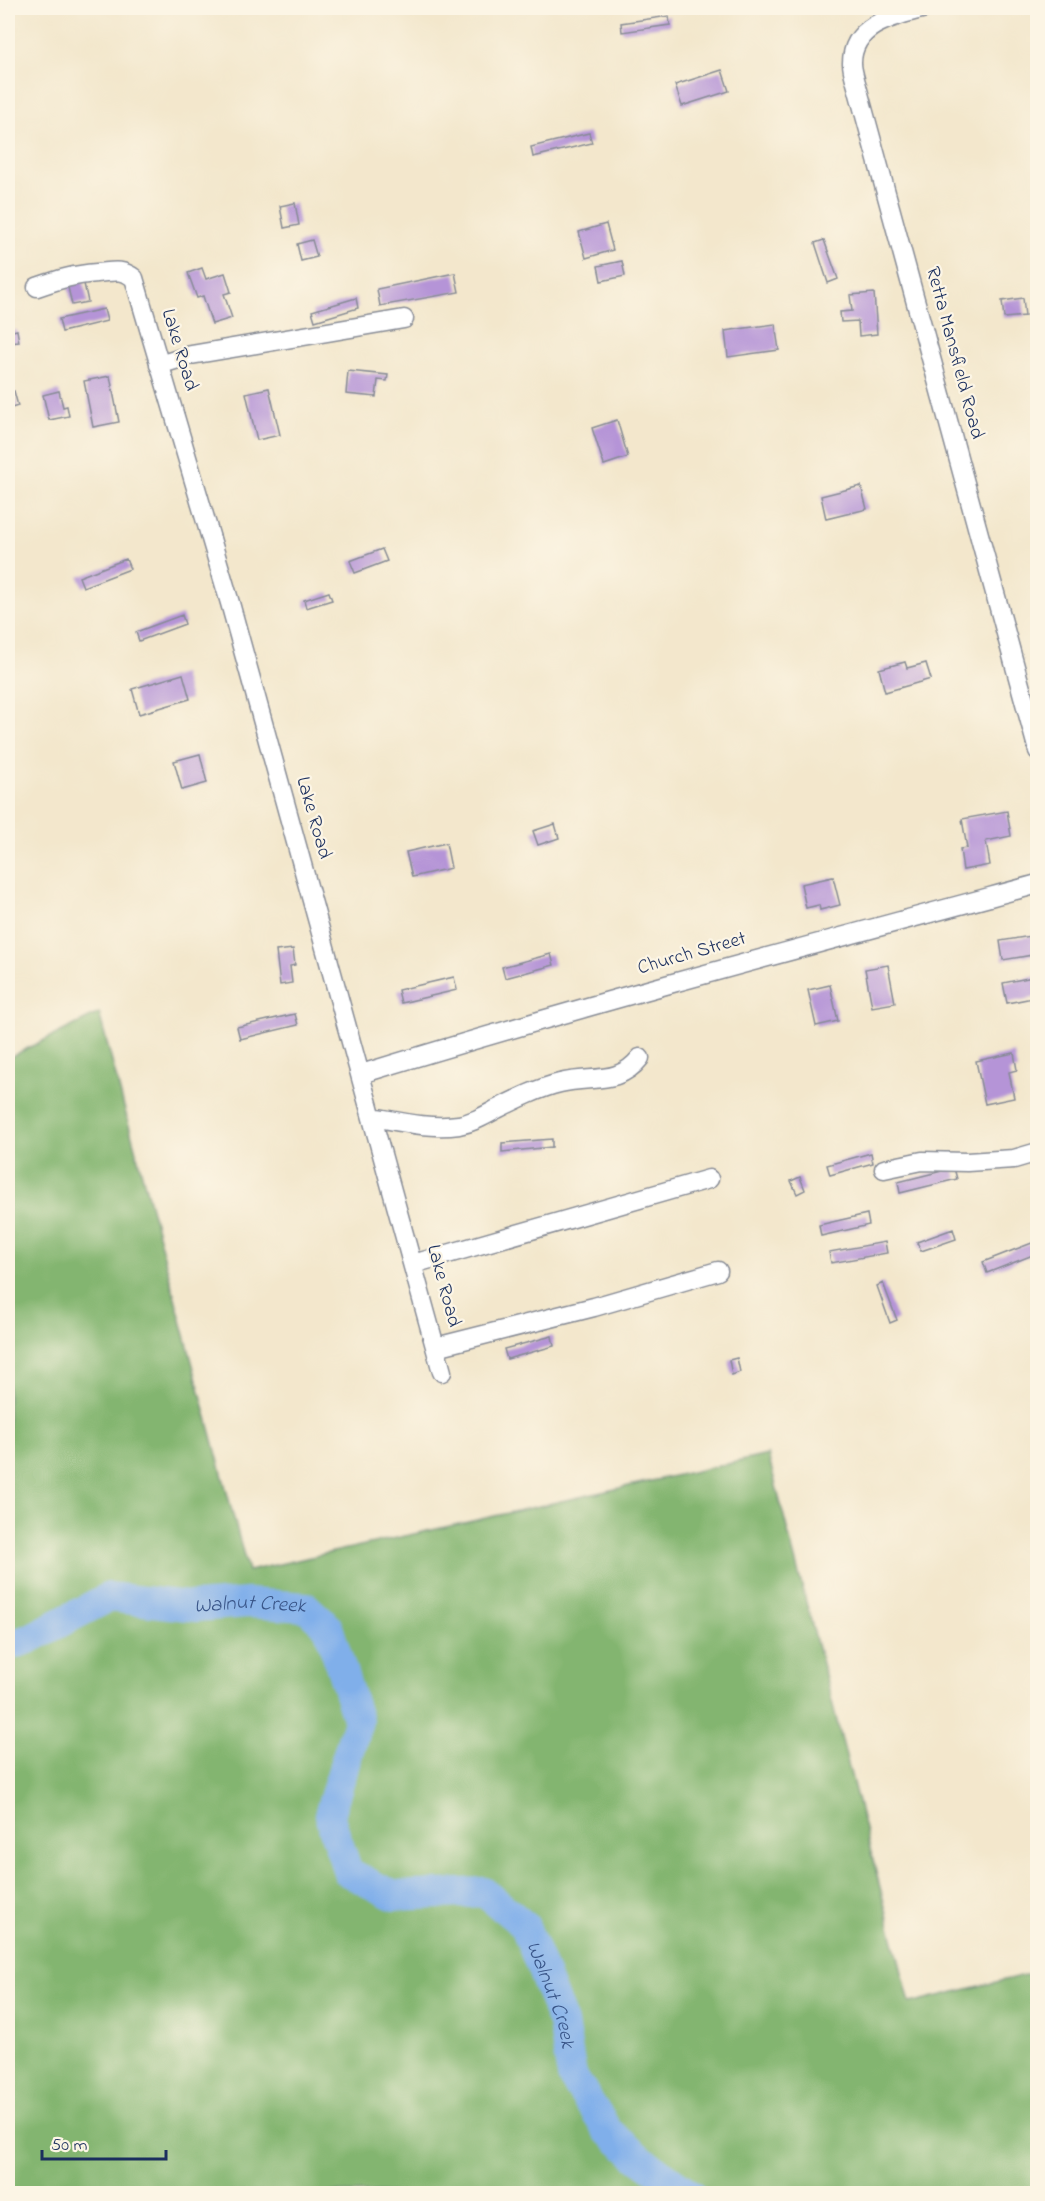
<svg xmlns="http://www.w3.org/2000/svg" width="1045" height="2201" viewBox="0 0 1045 2201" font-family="'Indie Flower',sans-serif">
<rect width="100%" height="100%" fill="#fcf5e5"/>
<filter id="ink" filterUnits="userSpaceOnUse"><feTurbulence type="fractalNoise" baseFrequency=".0167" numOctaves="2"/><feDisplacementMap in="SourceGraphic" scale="12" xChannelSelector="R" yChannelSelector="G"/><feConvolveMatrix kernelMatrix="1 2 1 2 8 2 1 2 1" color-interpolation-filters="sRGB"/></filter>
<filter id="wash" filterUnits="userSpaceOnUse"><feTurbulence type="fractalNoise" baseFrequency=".008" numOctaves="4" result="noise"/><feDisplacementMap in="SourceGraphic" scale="24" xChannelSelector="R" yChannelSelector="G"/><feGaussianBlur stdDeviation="1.35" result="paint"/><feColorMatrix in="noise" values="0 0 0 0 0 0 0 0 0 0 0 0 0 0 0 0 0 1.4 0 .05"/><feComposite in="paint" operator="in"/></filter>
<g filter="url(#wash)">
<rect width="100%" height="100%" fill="#f3e7cc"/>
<path fill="#83b56f" stroke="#4f7266" stroke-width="1.5" d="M 99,1013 L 248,1571 L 768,1455 L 910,2003 L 1037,1972 L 1037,2193 L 8,2193 L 8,1058 Z"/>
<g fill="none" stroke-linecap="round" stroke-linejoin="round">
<path stroke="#80afea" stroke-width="30" id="s1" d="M 8,1646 L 29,1639 L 109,1597 L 196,1607 L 248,1603 L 306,1607 L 328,1627 L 358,1721 L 329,1815 L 348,1872 L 394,1896 L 484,1892 L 525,1926 L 563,2023 L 572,2076 L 608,2131 L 638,2157 L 690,2194"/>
</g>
<g id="blocks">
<path fill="#b594d7" d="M 669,16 L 670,25 L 622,32 L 621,23 Z
M 722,70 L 729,91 L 682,106 L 675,85 Z
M 589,133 L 592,143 L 533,157 L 531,147 Z
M 295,203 L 299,225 L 284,228 L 280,206 Z
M 606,224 L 613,250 L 586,258 L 579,232 Z
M 312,240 L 317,257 L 301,261 L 297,244 Z
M 824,240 L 838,279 L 828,283 L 815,243 Z
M 622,261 L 625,276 L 601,281 L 598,266 Z
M 202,268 L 206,279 L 225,273 L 231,292 L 224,294 L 232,318 L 212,324 L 203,296 L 197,298 L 188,273 Z
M 455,273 L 459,292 L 380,306 L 377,289 Z
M 83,279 L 88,302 L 72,305 L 67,283 Z
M 874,293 L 877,334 L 859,336 L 858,321 L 841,322 L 840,312 L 852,311 L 850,295 Z
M 356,298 L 358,308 L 315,321 L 312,311 Z
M 1023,298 L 1025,316 L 1004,318 L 1002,301 Z
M 104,309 L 107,321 L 62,332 L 59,319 Z
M 775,324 L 779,350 L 728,357 L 725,331 Z
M 17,330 L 19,342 L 8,343 L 8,332 Z
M 348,371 L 388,375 L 387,381 L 378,380 L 376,397 L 346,394 Z
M 110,376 L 119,422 L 93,427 L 84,381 Z
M 269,388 L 280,435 L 257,440 L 246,393 Z
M 14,391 L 18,406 L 8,409 L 8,393 Z
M 59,391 L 63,407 L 67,406 L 69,416 L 49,420 L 43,395 Z
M 617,420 L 628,457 L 604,465 L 592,428 Z
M 861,486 L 867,509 L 826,519 L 821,496 Z
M 382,549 L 387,561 L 355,573 L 350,561 Z
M 126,559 L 130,569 L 83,587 L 79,577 Z
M 329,592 L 332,600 L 306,608 L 304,600 Z
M 182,615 L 185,624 L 139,641 L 136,632 Z
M 905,662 L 907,668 L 926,663 L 931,679 L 885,692 L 879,669 Z
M 183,674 L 190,699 L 139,714 L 132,689 Z
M 200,754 L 207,783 L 182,790 L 174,761 Z
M 1007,811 L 1011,836 L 986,841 L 990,865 L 963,870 L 960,849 L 967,848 L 962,819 Z
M 555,824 L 559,838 L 538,845 L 533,831 Z
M 446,843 L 451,868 L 412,877 L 406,852 Z
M 833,877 L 840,905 L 820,910 L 819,905 L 806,908 L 801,884 Z
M 1037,935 L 1038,954 L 1003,960 L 1000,941 Z
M 293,949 L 295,965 L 290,966 L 292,983 L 280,985 L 276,951 Z
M 551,954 L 554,965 L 505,978 L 502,967 Z
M 888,965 L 895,1003 L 872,1007 L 865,969 Z
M 1038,976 L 1038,997 L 1007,1003 L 1003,983 Z
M 454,977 L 457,990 L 401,1003 L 398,990 Z
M 830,985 L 838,1021 L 816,1026 L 808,990 Z
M 295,1014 L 298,1025 L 240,1039 L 237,1027 Z
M 1014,1053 L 1017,1070 L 1009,1072 L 1014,1098 L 985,1104 L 976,1061 Z
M 552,1139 L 552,1147 L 502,1152 L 502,1143 Z
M 871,1153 L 873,1163 L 830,1175 L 827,1165 Z
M 954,1168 L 957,1179 L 900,1193 L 898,1182 Z
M 800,1177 L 805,1190 L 797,1194 L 791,1181 Z
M 867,1214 L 869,1225 L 821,1236 L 819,1225 Z
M 953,1229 L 956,1239 L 921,1251 L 917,1242 Z
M 1037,1241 L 1038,1253 L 987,1273 L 983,1262 Z
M 885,1242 L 887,1253 L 831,1263 L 829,1252 Z
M 883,1283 L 897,1320 L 890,1323 L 877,1286 Z
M 552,1336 L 554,1346 L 507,1359 L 504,1349 Z
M 737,1358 L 740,1372 L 732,1375 L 729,1360 Z"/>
</g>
</g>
<g filter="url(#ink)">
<use href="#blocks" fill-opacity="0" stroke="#878b95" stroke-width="1.5"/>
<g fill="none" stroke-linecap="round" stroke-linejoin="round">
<defs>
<path id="minor" d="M 925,8 C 895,16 852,24 852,63 C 852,71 856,82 858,90 L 1038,751
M 37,287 C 60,279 73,275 97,273 C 112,272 121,268 134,278 L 230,603 L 442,1372
M 159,365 L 191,355 L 404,319
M 361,1074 C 585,1005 811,945 1038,884
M 373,1117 C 401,1122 430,1129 459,1125 C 474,1122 484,1116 497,1109 C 517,1099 539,1088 560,1083 C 591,1075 618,1086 640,1058
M 884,1169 L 922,1161 L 967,1162 L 1014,1159 L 1038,1152
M 413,1264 L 709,1179
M 436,1347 L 594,1307 L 718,1271"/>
</defs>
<use href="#minor" stroke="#878b95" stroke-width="21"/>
<use href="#minor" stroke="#fff" stroke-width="18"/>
</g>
</g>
<g text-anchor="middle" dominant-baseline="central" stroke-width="4.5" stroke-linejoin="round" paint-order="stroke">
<g font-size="20" fill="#1b2f5e" stroke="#fcf5e5">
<text transform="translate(179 350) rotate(73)">Lake Road</text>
<text transform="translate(954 353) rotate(75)">Retta Mansfield Road</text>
<text transform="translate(313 818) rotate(74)">Lake Road</text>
<text transform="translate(692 954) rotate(-16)">Church Street</text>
<text transform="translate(443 1286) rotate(75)">Lake Road</text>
</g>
<g font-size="21" font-style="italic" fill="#395588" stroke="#fcf5e5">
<text stroke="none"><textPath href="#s1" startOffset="254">Walnut Creek</textPath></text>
<text stroke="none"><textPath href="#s1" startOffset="866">Walnut Creek</textPath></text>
</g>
</g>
<rect width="1045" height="2201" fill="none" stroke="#fcf5e5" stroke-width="30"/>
<path d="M42 2150v9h124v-9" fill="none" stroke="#1b2f5e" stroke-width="3"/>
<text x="51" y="2150" font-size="18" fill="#1b2f5e" stroke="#fcf5e5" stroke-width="4.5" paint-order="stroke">50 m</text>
</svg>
